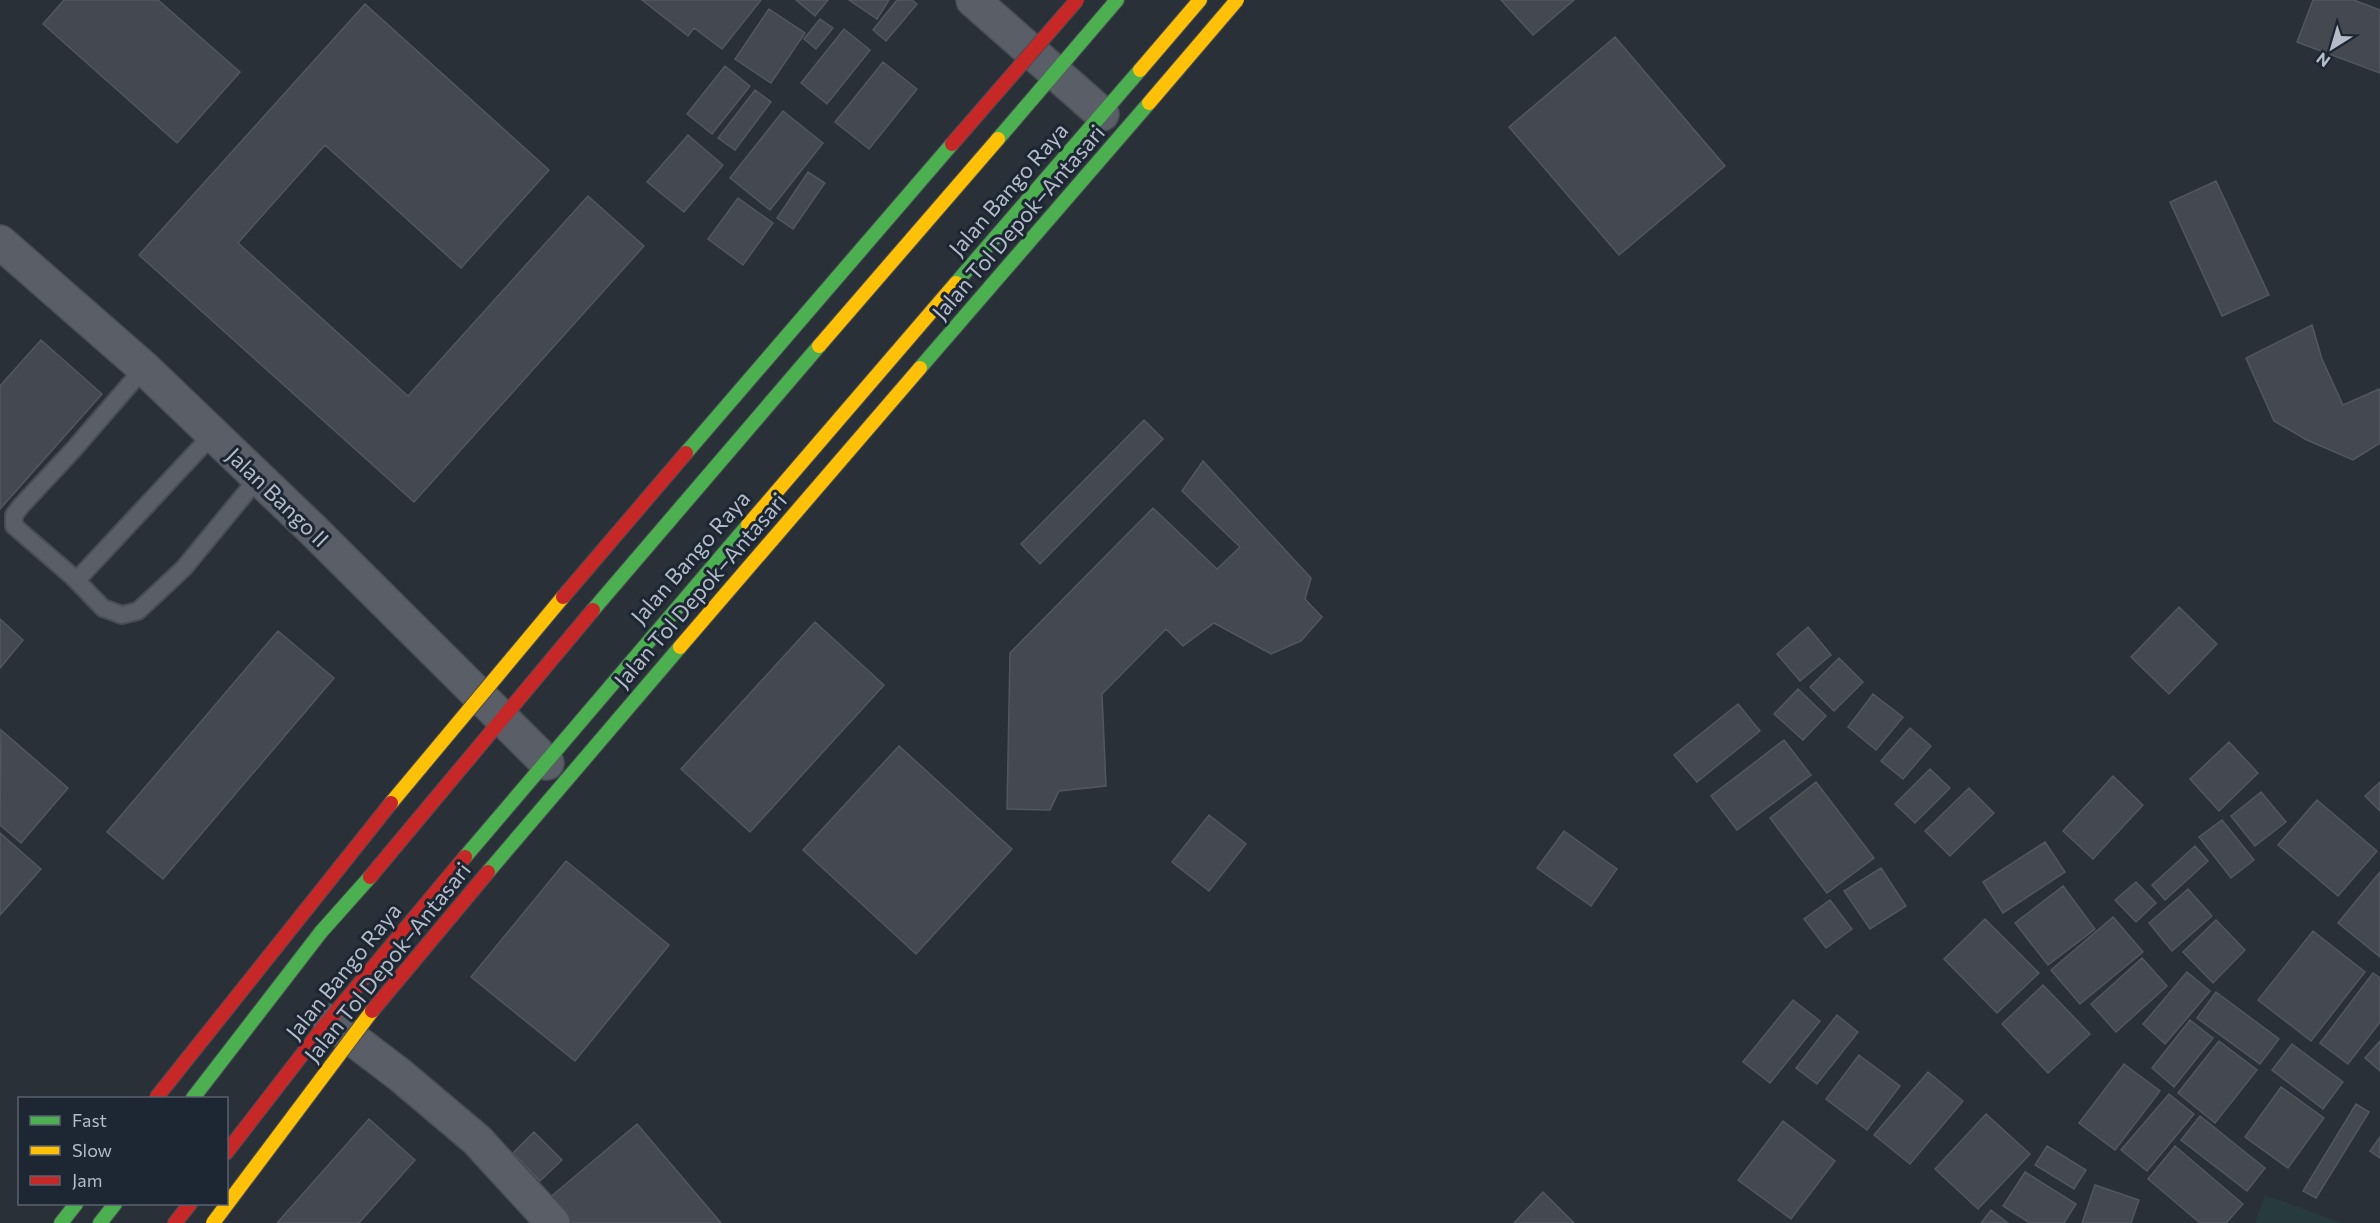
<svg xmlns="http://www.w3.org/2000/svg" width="2380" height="1223" viewBox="0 0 2380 1223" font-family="Commissioner,sans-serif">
<rect width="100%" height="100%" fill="#2a3038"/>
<path fill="#273a3e" d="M 2265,1195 L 2342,1223 L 2255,1223 Z"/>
<path fill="#444950" stroke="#52575f" stroke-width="1.5" d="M 64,0 L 158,0 L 240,72 L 177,143 L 43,24 Z
M 642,0 L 761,0 L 722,49 L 694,28 L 688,36 Z
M 796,0 L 828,0 L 815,16 Z
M 849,0 L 889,0 L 877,19 Z
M 897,0 L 912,0 L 917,4 L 886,41 L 873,30 Z
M 1501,0 L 1574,0 L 1533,35 Z
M 2313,0 L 2354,0 L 2380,10 L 2380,73 L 2297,42 Z
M 365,4 L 549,170 L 461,268 L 325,145 L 238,243 L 408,396 L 588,196 L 644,246 L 414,502 L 139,255 Z
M 769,9 L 805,33 L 771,83 L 735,59 Z
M 820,19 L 833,28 L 816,49 L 804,39 Z
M 844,29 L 870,50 L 827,104 L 801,83 Z
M 1615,37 L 1725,166 L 1619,255 L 1509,127 Z
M 883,62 L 917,89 L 869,149 L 835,122 Z
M 725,66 L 750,86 L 712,134 L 687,114 Z
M 755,90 L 771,102 L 735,150 L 718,138 Z
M 783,111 L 823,143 L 770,210 L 730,178 Z
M 688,135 L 723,165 L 684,212 L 647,182 Z
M 808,172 L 825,183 L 793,229 L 777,218 Z
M 2216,181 L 2269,295 L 2222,316 L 2170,202 Z
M 738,198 L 773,223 L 743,265 L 708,239 Z
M 2312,325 L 2322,359 L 2343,405 L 2379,389 L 2380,392 L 2380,443 L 2353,460 L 2307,440 L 2274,421 L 2246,358 Z
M 41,340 L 102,394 L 0,509 L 0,386 Z
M 1144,420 L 1163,439 L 1040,564 L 1021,544 Z
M 1203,461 L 1311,578 L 1305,599 L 1322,617 L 1301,641 L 1271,654 L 1214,623 L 1183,646 L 1166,629 L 1102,694 L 1106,786 L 1059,791 L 1050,810 L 1007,809 L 1010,653 L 1153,508 L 1217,569 L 1240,547 L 1182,491 Z
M 2179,607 L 2217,644 L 2169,694 L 2131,657 Z
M 0,619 L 23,640 L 0,668 Z
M 815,622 L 884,685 L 750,832 L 681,769 Z
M 1808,627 L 1831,655 L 1800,681 L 1777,654 Z
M 278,631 L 334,678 L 163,879 L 107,832 Z
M 1839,658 L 1863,682 L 1834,711 L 1810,687 Z
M 1798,689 L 1826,716 L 1803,740 L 1774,714 Z
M 1873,694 L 1903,717 L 1876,750 L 1848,727 Z
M 1738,704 L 1760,731 L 1697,782 L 1674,755 Z
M 1910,728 L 1931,746 L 1903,779 L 1881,761 Z
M 1,730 L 68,788 L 21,843 L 0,825 Z
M 1784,740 L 1811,775 L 1737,830 L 1711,796 Z
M 2229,742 L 2258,773 L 2219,811 L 2190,779 Z
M 899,746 L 1012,849 L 916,954 L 803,850 Z
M 1930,769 L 1950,788 L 1915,823 L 1895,804 Z
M 2113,776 L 2143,805 L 2093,859 L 2063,831 Z
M 1816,782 L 1874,858 L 1827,893 L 1770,818 Z
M 2380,782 L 2380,811 L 2365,796 Z
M 1969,788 L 1994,813 L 1950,856 L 1925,831 Z
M 2261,792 L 2286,822 L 2255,846 L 2231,816 Z
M 2317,800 L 2377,851 L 2338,896 L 2278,845 Z
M 1209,815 L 1246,844 L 1209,891 L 1172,862 Z
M 2222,820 L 2254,860 L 2231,878 L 2199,837 Z
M 1564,831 L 1617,869 L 1591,906 L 1537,868 Z
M 0,833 L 41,869 L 0,915 Z
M 2045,842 L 2065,872 L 2003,913 L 1983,882 Z
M 2195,846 L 2208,861 L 2165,900 L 2152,885 Z
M 566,861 L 669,945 L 575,1061 L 471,977 Z
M 1881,868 L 1906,906 L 1870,929 L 1844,891 Z
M 2380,872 L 2380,957 L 2338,923 Z
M 2136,882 L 2156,903 L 2136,922 L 2115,900 Z
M 2063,886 L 2095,929 L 2048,965 L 2015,923 Z
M 2188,889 L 2212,916 L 2172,951 L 2149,923 Z
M 1830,900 L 1852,929 L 1826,948 L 1804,919 Z
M 2113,917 L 2143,952 L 2080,1004 L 2051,970 Z
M 1985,919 L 2039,973 L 1997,1013 L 1944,959 Z
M 2216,920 L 2245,950 L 2213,983 L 2183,952 Z
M 2313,931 L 2365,972 L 2311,1041 L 2258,1000 Z
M 2142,958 L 2167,986 L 2116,1032 L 2091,1004 Z
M 2187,972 L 2210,991 L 2165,1044 L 2143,1024 Z
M 2373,973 L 2380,978 L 2380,1022 L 2348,1064 L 2320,1043 Z
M 2043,985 L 2090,1034 L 2048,1073 L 2002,1024 Z
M 2216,992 L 2279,1039 L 2260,1064 L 2197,1018 Z
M 1793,1000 L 1820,1021 L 1770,1083 L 1743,1062 Z
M 1837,1015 L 1858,1032 L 1817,1084 L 1796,1068 Z
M 2190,1020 L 2213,1038 L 2174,1087 L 2152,1068 Z
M 2219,1041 L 2257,1070 L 2215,1123 L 2178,1093 Z
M 2380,1041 L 2380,1071 L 2365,1058 Z
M 2292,1044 L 2343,1082 L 2323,1109 L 2272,1070 Z
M 1859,1055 L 1900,1086 L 1867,1130 L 1826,1099 Z
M 2124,1064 L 2160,1091 L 2115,1150 L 2079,1123 Z
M 1928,1072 L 1963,1101 L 1910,1164 L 1874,1135 Z
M 2281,1087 L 2324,1118 L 2288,1168 L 2245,1137 Z
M 2169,1094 L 2194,1114 L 2147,1171 L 2121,1150 Z
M 2356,1104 L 2369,1112 L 2316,1198 L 2303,1191 Z
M 1986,1114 L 2030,1154 L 1978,1209 L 1935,1169 Z
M 2200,1116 L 2265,1168 L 2247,1191 L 2181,1140 Z
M 369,1119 L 415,1160 L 359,1223 L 277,1223 Z
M 1783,1121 L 1835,1161 L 1791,1219 L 1738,1180 Z
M 637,1124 L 721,1223 L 568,1223 L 548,1199 Z
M 534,1132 L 562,1160 L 540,1181 L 513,1153 Z
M 2380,1137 L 2380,1158 L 2370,1151 Z
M 2047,1146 L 2086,1170 L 2074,1189 L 2035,1165 Z
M 2175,1146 L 2243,1204 L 2226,1223 L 2200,1223 L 2148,1179 Z
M 2025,1172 L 2076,1204 L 2064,1223 L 2030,1223 L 2003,1206 Z
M 2095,1185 L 2139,1200 L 2131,1223 L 2082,1223 Z
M 1543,1192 L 1574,1223 L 1514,1223 Z
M 1991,1210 L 2008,1223 L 1981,1223 Z"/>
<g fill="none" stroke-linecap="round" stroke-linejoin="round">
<defs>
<path id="lane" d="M 144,368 L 74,449 L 21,506 L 14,515 L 14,526 L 73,577 L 103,608 L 122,615 L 138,611 L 184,568 L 258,478
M 77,580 L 213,434"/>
<path id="street" d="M 973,0 L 1102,114
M 0,242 L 144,368 L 313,530 L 547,763
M 329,1021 L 400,1075 L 477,1140 L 553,1223"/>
<path id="fast" d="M 998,139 L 1117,0
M 956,283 L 1140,70
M 593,610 L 819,346
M 465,857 L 748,525
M 193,1098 L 321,932 L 370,877
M 61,1223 L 76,1204
M 100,1223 L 115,1204"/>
<path id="slow" d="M 1140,70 L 1200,0
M 819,346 L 998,139
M 748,525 L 956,283"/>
<path id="jam" d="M 370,877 L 593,610
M 226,1153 L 325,1025 L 465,857
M 175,1223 L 190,1204"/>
</defs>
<use href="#lane" stroke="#484c53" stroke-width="20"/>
<use href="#street" stroke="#484c53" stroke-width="36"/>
<use href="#fast" stroke="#484c53" stroke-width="16"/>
<use href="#slow" stroke="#484c53" stroke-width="16"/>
<use href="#jam" stroke="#484c53" stroke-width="16"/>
<use href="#lane" stroke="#5a5e66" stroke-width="16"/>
<use href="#street" stroke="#5a5e66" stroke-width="33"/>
<use href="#fast" stroke="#4caf50" stroke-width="14"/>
<use href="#slow" stroke="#ffc107" stroke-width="14"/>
<use href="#jam" stroke="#c62828" stroke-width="14"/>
<defs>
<path id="fast-bridge" d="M 920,368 L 1149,103
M 686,453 L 952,144
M 488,872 L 680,647"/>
<path id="slow-bridge" d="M 1149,103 L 1237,0
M 680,647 L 920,368
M 391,803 L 563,597
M 213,1223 L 372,1011"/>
<path id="jam-bridge" d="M 952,144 L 1077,0
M 563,597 L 686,453
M 372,1011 L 488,872
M 156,1098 L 391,803"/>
</defs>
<use href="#fast-bridge" stroke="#474c53" stroke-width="16" stroke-linecap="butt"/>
<use href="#slow-bridge" stroke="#474c53" stroke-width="16" stroke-linecap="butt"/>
<use href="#jam-bridge" stroke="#474c53" stroke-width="16" stroke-linecap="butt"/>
<use href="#fast-bridge" stroke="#4caf50" stroke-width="14"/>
<use href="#slow-bridge" stroke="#ffc107" stroke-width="14"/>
<use href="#jam-bridge" stroke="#c62828" stroke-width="14"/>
</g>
<g text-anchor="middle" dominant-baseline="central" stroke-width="6" stroke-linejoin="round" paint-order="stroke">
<g font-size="22" fill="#b4bcc9" stroke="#1d2633">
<text transform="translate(1008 189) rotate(-49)">Jalan Bango Raya</text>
<text transform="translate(1018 222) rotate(-49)">Jalan Tol Depok–Antasari</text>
<text transform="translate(278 497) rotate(44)">Jalan Bango II</text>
<text transform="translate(690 557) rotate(-49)">Jalan Bango Raya</text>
<text transform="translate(700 590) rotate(-49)">Jalan Tol Depok–Antasari</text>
<text transform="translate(387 962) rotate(-51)">Jalan Tol Depok–Antasari</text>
<text transform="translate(343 971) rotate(-51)">Jalan Bango Raya</text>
</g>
</g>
<rect x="18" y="1097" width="210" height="108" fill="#1d2633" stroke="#59626f" stroke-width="1.5"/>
<rect x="30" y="1116" width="30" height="9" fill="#4caf50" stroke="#59626f" stroke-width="1.5"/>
<text x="72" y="1127" font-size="18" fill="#b4bcc9">Fast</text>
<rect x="30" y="1146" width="30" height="9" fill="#ffc107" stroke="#59626f" stroke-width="1.5"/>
<text x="72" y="1157" font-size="18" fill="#b4bcc9">Slow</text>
<rect x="30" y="1176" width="30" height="9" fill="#c62828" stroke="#59626f" stroke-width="1.5"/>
<text x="72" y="1187" font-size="18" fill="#b4bcc9">Jam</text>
<g transform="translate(2332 48) rotate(217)" stroke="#1d2633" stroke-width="4.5" paint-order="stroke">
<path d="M0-4.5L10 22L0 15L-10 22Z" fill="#b4bcc9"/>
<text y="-9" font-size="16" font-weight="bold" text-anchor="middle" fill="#b4bcc9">N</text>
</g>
</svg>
